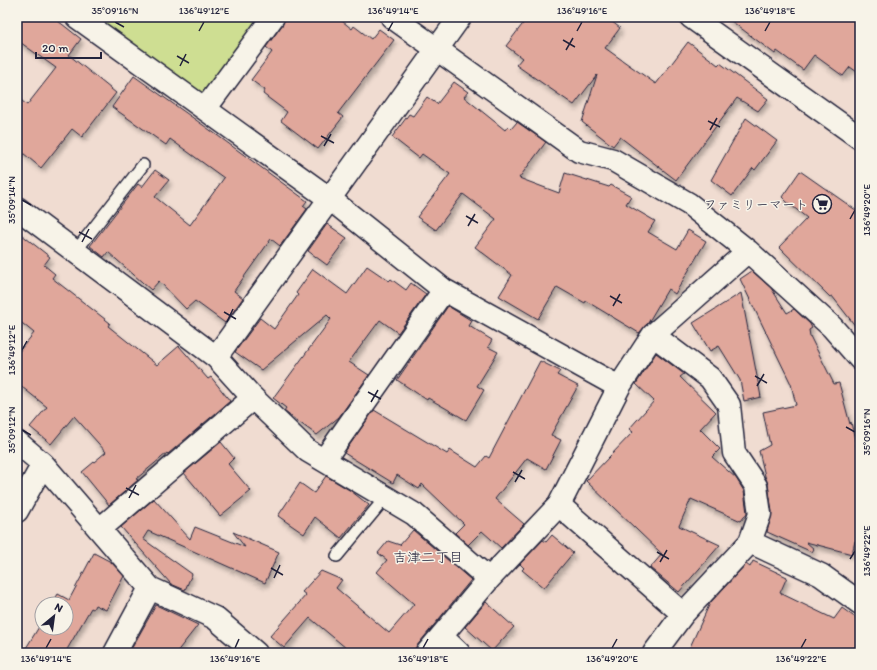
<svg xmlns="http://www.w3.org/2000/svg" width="877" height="670" viewBox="0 0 877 670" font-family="Itim,'Klee One',sans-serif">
<defs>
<filter id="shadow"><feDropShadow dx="2.5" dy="4.5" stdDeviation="2" flood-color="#0004"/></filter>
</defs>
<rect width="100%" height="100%" fill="#f0dcd1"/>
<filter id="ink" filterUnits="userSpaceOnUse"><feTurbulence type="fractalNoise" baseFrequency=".025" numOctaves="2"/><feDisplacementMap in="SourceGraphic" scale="8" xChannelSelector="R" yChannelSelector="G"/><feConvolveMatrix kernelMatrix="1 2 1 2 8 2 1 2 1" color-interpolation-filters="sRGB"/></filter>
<g filter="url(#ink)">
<path fill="#cede92" stroke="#788066" d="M 93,17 L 265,17 L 210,93 L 199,94 Z"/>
<path fill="#e0a79b" stroke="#22223b" filter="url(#shadow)" d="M 17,17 L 52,17 L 62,24 L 81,39 L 69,55 L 116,93 L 82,137 L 72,129 L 41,168 L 17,148 L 17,97 L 27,105 L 56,68 L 17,40 Z
M 285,17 L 337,17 L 352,29 L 354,26 L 371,39 L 379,29 L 394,40 L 338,113 L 343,117 L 318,149 L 281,121 L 287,112 L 263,94 L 265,90 L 251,80 L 272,52 L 266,47 L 283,24 Z
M 528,17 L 606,17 L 620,28 L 605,48 L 656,84 L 688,42 L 718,65 L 720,63 L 768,99 L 758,111 L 737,98 L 676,180 L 620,137 L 613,146 L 582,122 L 597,75 L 574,105 L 516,65 L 522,58 L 506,46 Z
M 726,17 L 851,17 L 860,24 L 860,74 L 850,67 L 843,76 L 814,55 L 803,70 L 777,51 L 775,54 Z
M 134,76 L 210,130 L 307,201 L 303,206 L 307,209 L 280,246 L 271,239 L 234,291 L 243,298 L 225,323 L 195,301 L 186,309 L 159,281 L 151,290 L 108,252 L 104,257 L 90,246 L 138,184 L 142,187 L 155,170 L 169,180 L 155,197 L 190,225 L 224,178 L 170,139 L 166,145 L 112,107 Z
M 454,82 L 468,92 L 464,97 L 505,130 L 508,126 L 511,129 L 517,122 L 546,142 L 519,178 L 559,193 L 565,173 L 609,187 L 611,185 L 631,196 L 626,204 L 655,221 L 648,232 L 677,249 L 688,230 L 706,241 L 675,294 L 668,289 L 648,323 L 639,333 L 586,301 L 585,303 L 557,287 L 538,319 L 499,296 L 512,275 L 475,247 L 496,219 L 463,194 L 436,230 L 417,217 L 450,174 L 422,154 L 419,158 L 392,137 L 409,114 L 413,116 L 427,97 L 437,104 Z
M 746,118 L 777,141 L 755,170 L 753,168 L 732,196 L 711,180 Z
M 800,171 L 860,213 L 860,332 L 832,296 L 830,297 L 779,247 L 807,218 L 787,202 L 782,197 Z
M 327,224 L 347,238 L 327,265 L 308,251 Z
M 17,231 L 50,257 L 44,265 L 55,274 L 52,278 L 110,323 L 108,326 L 157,365 L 179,346 L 208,379 L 211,377 L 230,401 L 168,454 L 167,453 L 136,479 L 138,480 L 109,505 L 82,472 L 106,452 L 74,416 L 51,444 L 30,427 L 47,407 L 17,383 L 17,354 L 34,333 L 17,319 Z
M 367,266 L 389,281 L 391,279 L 406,290 L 411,283 L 426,294 L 398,333 L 380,320 L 349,362 L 369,375 L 339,417 L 317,435 L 289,415 L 284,411 L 286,408 L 273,398 L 331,319 L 327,315 L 261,370 L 235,352 L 260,318 L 274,329 L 298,295 L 296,293 L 313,269 L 347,294 Z
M 752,271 L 771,288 L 787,313 L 794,309 L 810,324 L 812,328 L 809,330 L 810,336 L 834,384 L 839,383 L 850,424 L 851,422 L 860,463 L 860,544 L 855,541 L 852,554 L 806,542 L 814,549 L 812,552 L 767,532 L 772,512 L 768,484 L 765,476 L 759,451 L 770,445 L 763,412 L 796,405 L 791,384 L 740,279 Z
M 741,293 L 761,397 L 744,401 L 740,380 L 719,346 L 710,351 L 693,323 Z
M 448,306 L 472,321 L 469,326 L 492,340 L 488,347 L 498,352 L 477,386 L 484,390 L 466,420 L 428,398 L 427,400 L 397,380 Z
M 656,353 L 684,374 L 680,377 L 716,412 L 700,429 L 720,449 L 712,457 L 736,478 L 744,491 L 747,513 L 741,521 L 691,499 L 679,526 L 720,545 L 679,592 L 650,568 L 662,554 L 586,481 L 633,432 L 629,429 L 654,401 L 636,384 Z
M 540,361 L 560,371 L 557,375 L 578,386 L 551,435 L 561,440 L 546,469 L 527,458 L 495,499 L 524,524 L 501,548 L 482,531 L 468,545 L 455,533 L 464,524 L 422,484 L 419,489 L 397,475 L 393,483 L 344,453 L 374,410 L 447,454 L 450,450 L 477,467 L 486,456 L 489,458 Z
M 221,442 L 234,458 L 228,464 L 251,491 L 220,516 L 184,473 Z
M 326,476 L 351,491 L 369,505 L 341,538 L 315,517 L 304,534 L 278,516 L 300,483 L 314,493 Z
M 154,499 L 190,539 L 195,527 L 245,547 L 233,532 L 279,552 L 265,583 L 148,531 L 143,539 L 192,574 L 185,590 L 171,584 L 121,527 Z
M 413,530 L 471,580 L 411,653 L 352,653 L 310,618 L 284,648 L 270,636 L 306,595 L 302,592 L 321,571 L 342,580 L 336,588 L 389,633 L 414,604 L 377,572 L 387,560 L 378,553 L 388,541 L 400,545 Z
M 552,535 L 573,553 L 544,588 L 522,570 L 524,568 L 520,564 L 543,540 L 546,542 Z
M 94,553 L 111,562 L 124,576 L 106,610 L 95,605 L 93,609 L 91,608 L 65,653 L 23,653 L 42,622 L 42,628 L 66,628 L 66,604 L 52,604 L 58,594 L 69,600 Z
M 753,561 L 787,577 L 780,593 L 834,619 L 842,608 L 860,621 L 860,653 L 703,653 L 690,647 L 710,603 L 746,564 L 750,567 Z
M 486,602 L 514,627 L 492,651 L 465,627 Z
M 156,605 L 198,625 L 176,653 L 129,653 Z"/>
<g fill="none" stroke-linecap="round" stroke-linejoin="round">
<defs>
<path id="service" d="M 75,252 L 143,165
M 337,556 L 386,497"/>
<path id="minor" d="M 77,17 L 330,199 L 444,290 L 619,387
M 392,17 L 579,151 L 613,160 L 689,204 L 748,251 L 832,327 L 860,359
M 205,109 L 273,17
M 17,208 L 216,357 L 253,398 L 308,451 L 414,514 L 489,579
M 653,335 L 710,378 L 729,405 L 734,453 L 756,486 L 760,514 L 750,542 L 683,614 L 654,653
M 216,357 L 460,17
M 17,442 L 43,464 L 150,588 L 215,618 L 256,653
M 324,460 L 444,290
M 559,505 L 683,614
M 17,511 L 43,464
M 100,529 L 253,398
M 750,542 L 821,575 L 860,603
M 442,637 L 459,653
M 115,653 L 150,588
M 427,653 L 489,579 L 559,505 L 619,387 L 653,335 L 748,251"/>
<path id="tertiary" d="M 691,17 L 860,138"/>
</defs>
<use href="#service" stroke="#22223b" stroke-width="14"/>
<use href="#minor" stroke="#22223b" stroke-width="25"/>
<use href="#tertiary" stroke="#22223b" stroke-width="25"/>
<use href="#service" stroke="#f7f3e8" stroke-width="11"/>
<use href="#minor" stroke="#f7f3e8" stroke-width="22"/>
<use href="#tertiary" stroke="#f7f3e8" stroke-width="22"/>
</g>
</g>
<path fill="none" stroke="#22223b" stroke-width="1.5" d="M 115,22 L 124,27M 199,31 L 204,22M 388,31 L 393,22M 577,31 L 582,22M 765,31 L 770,22M 563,40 L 575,47M 566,50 L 573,38M 177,56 L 189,63M 180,66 L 186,54M 708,121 L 720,127M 710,130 L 717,118M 321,136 L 334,143M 324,146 L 331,134M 22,200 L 31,205M 466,216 L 478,223M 850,219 L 855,210M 468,226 L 475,214M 79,232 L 92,239M 82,242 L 89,229M 610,296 L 622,303M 613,306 L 620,294M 224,312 L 236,319M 227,322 L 233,309M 22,350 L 27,341M 755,376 L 767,383M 757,386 L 764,374M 368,392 L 381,399M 371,402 L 378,390M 846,427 L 855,432M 22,430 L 31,435M 513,472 L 525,479M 515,482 L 522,470M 126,488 L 139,495M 129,498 L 136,485M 657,552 L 669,559M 850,559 L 855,551M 660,562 L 667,550M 271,568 L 283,575M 274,578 L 280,565M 46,648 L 51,639M 235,648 L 239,639M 423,648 L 428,639M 612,648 L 617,639M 801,648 L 806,639"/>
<defs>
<symbol id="supermarket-ring" viewBox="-11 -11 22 22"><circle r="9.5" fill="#f7f3e8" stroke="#22223b" stroke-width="1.5"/><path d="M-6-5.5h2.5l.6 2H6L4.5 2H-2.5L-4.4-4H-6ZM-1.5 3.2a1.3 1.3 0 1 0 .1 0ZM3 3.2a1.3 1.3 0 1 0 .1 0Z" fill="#22223b"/></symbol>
</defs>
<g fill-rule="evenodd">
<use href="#supermarket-ring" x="811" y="193" width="22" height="22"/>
</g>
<g text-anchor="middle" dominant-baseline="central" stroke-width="3" stroke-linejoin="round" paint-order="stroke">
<g font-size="13" fill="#22223b" stroke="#f7f3e8" text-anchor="end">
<text x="808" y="204">ファミリーマート</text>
</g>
<g font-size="14" fill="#22223b" stroke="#f7f3e8">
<text x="428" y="557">吉津二丁目</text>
</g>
</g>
<rect width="877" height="670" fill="none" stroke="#f7f3e8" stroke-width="44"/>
<g transform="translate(54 616) rotate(29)"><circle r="19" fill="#f7f3e8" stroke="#a29fa3"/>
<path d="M0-3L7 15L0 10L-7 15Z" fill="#22223b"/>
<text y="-6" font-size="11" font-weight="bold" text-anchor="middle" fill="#22223b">N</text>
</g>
<path d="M36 52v6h65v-6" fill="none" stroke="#22223b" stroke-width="2"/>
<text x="42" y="52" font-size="12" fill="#22223b" stroke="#f7f3e8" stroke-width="3" paint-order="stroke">20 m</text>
<rect x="22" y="22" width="833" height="626" fill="none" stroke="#22223b" stroke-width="1.5"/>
<g font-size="10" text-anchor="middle" fill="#22223b">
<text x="115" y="14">35°09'16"N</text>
<text x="204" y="14">136°49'12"E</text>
<text x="393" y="14">136°49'14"E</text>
<text x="582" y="14">136°49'16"E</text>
<text x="770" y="14">136°49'18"E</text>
<text transform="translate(11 200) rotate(-90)" y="4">35°09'14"N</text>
<text transform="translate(866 210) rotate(-90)" y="4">136°49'20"E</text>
<text transform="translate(11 350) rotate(-90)" y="4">136°49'12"E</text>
<text transform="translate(11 430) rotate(-90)" y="4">35°09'12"N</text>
<text transform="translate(866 432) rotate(-90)" y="4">35°09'16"N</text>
<text transform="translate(866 551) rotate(-90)" y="4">136°49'22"E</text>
<text x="46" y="662">136°49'14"E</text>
<text x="235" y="662">136°49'16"E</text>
<text x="423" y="662">136°49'18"E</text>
<text x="612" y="662">136°49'20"E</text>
<text x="801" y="662">136°49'22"E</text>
</g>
</svg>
